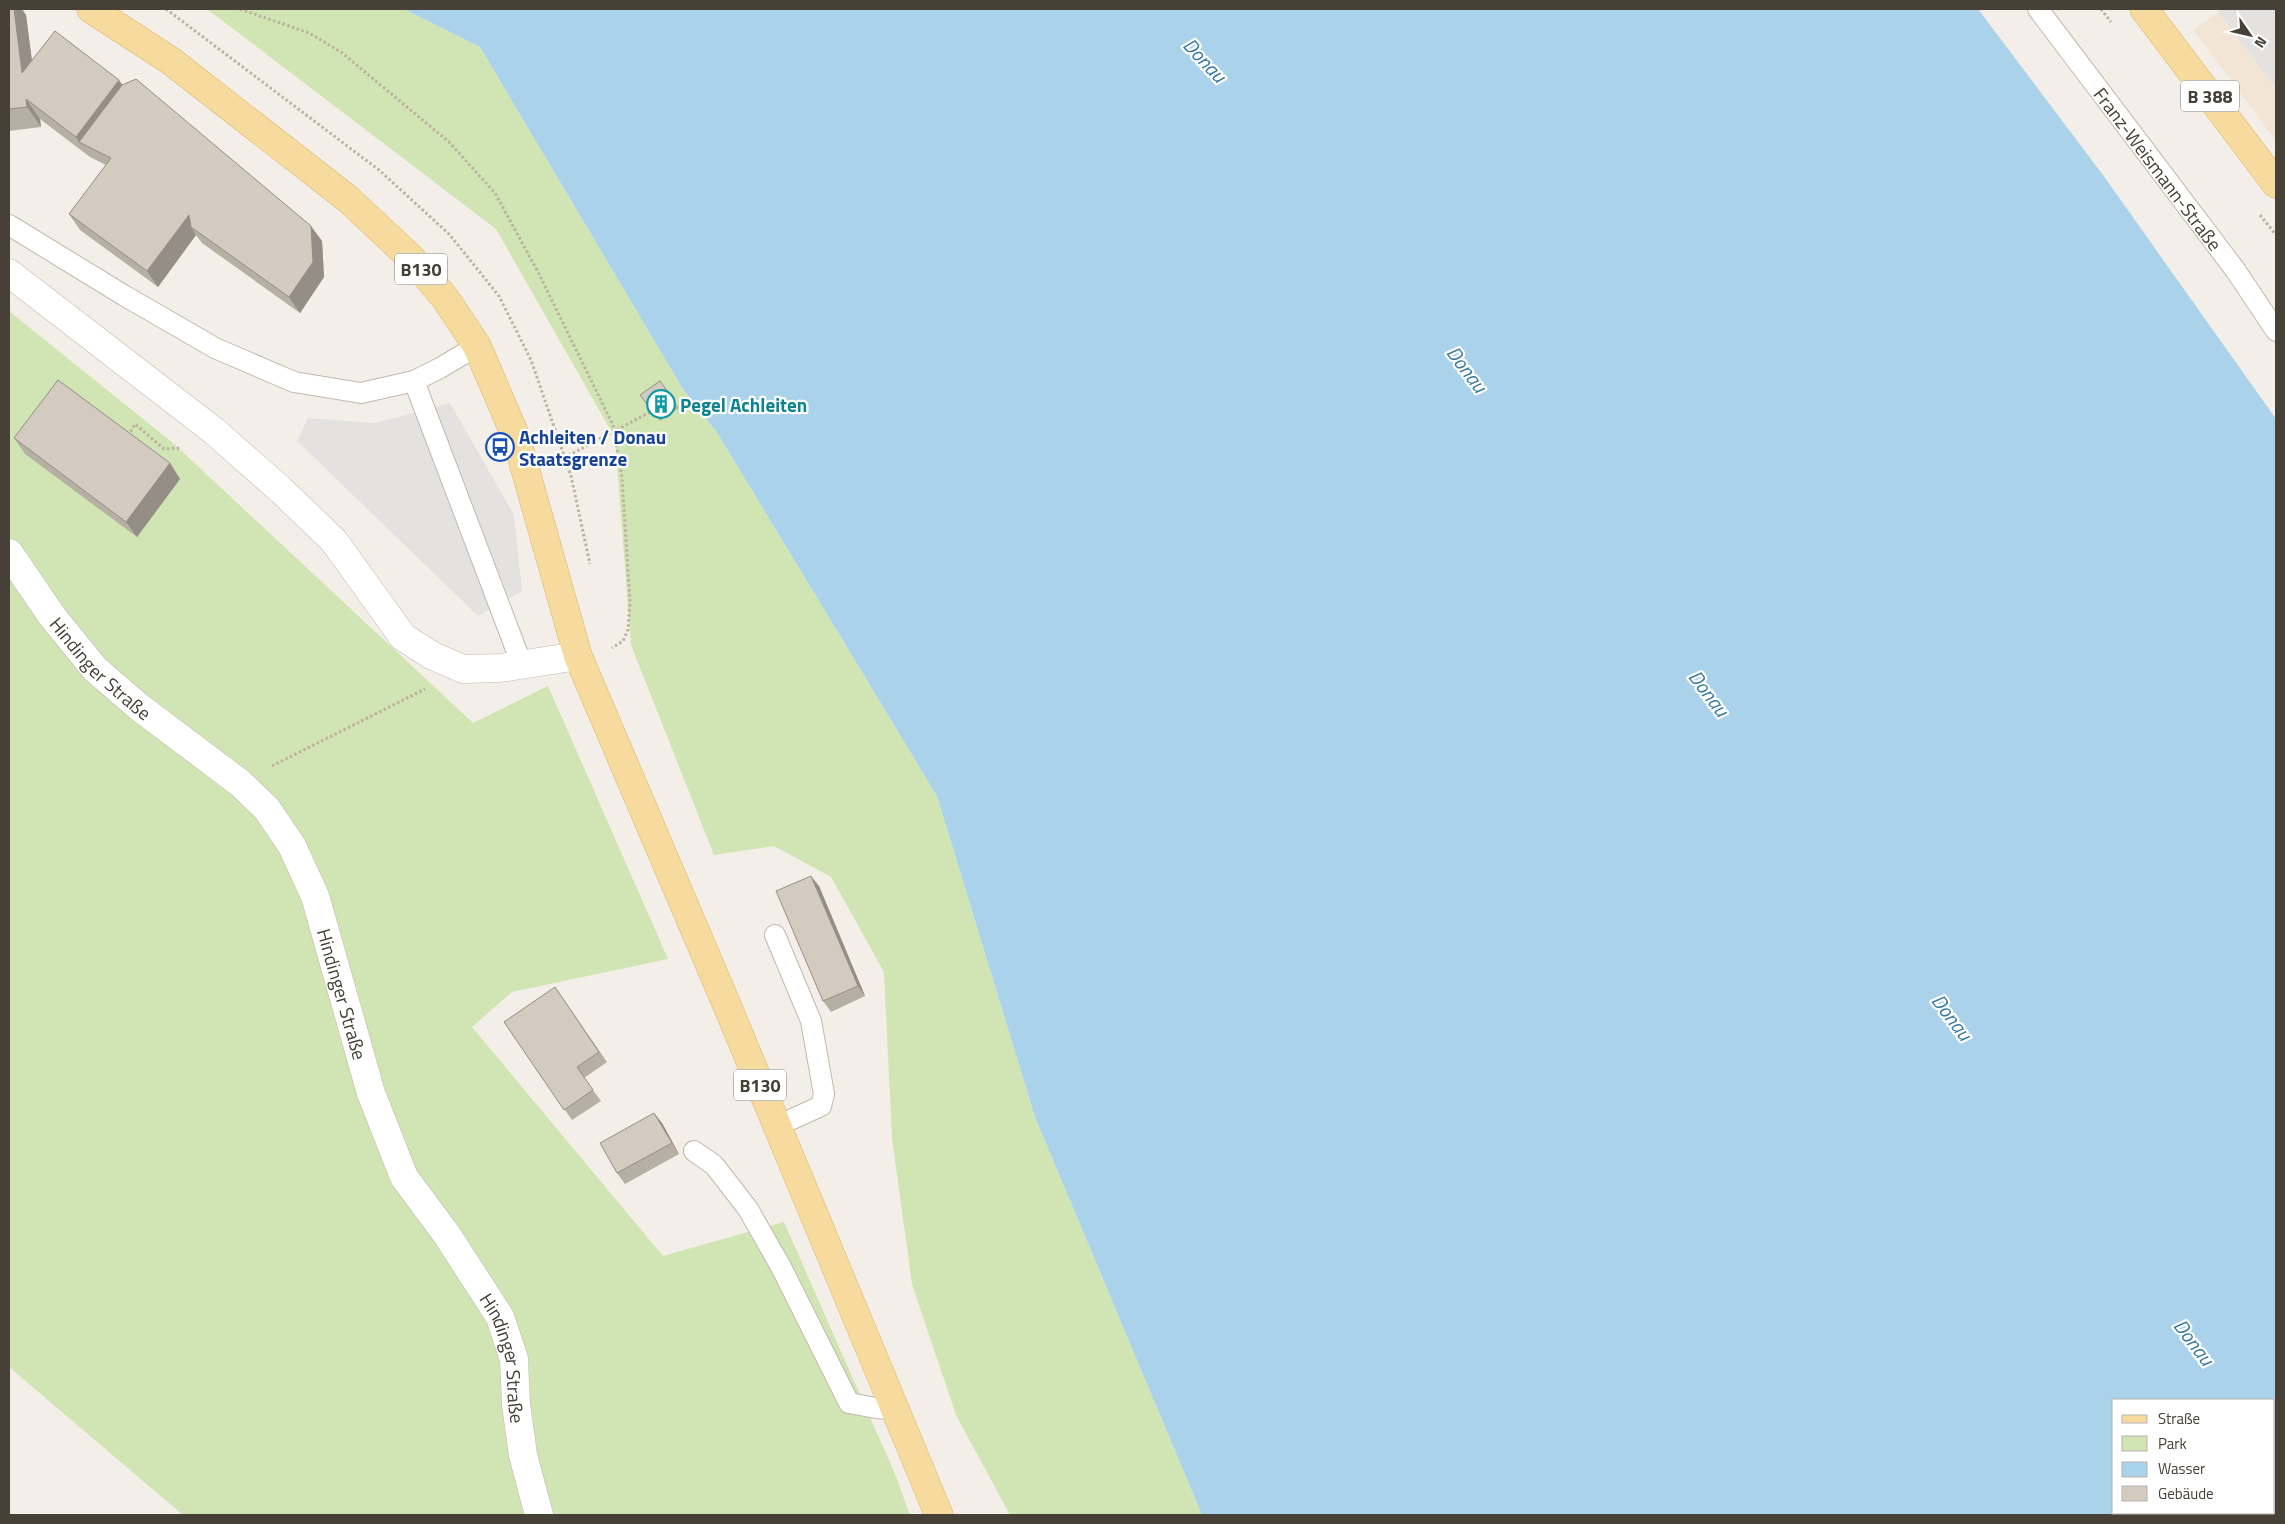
<svg xmlns="http://www.w3.org/2000/svg" width="2285" height="1524" viewBox="0 0 2285 1524" font-family="'Titillium Web',sans-serif">
<rect width="100%" height="100%" fill="#f3efe8"/>
<path fill="#f3e5d5" d="M 2223,9 L 2276,9 L 2276,141 L 2193,30 Z"/>
<path fill="#d0e4b4" d="M 207,9 L 404,9 L 480,47 L 683,389 L 718,434 L 937,796 L 1035,1117 L 1202,1515 L 1010,1515 L 956,1415 L 912,1284 L 892,1138 L 884,972 L 831,877 L 774,846 L 714,855 L 631,645 L 615,438 L 496,229 Z
M 9,311 L 173,443 L 473,723 L 548,686 L 668,959 L 512,992 L 472,1027 L 663,1256 L 784,1222 L 895,1474 L 910,1515 L 183,1515 L 9,1367 Z"/>
<path fill="#e4e2e0" d="M 2223,9 L 2276,9 L 2276,88 L 2218,12 Z
M 450,403 L 514,515 L 522,591 L 478,616 L 297,441 L 308,418 L 375,423 Z"/>
<path fill="#aad2ea" fill-rule="evenodd" d="M 404,9 L 1978,9 L 2103,175 L 2276,419 L 2276,1515 L 1202,1515 L 1035,1117 L 937,796 L 718,434 L 683,389 L 480,47 ZM 2114,1400 L 2274,1400 L 2274,1513 L 2114,1513 Z"/>
<g fill="none" stroke-linecap="round" stroke-linejoin="round">
<defs>
<g id="service">
<path id="s1" d="M 2038,9 L 2236,271 L 2276,331"/>
<path d="M 9,225 L 125,296 L 215,348 L 294,382 L 361,393 L 414,381 L 440,368 L 477,346"/>
<path d="M 414,381 L 522,665"/>
<path d="M 775,935 L 811,1021 L 824,1094 L 821,1106 L 777,1126"/>
<path d="M 694,1151 L 714,1165 L 748,1209 L 781,1267 L 849,1403 L 876,1408 L 895,1409"/>
</g>
<g id="tertiary">
<path d="M 9,273 L 214,431 L 282,491 L 334,541 L 403,637 L 433,656 L 463,669 L 500,668 L 578,656"/>
<path id="s2" d="M 9,553 L 52,616 L 95,669 L 139,707 L 240,783 L 267,809 L 292,846 L 315,896 L 371,1093 L 404,1177 L 447,1235 L 500,1317 L 514,1359 L 516,1404 L 523,1455 L 539,1515"/>
</g>
<path id="primary" d="M 91,9 L 171,61 L 348,199 L 412,259 L 445,298 L 477,346 L 516,437 L 578,656 L 726,1003 L 939,1515
M 2144,9 L 2276,184"/>
</defs>
<use href="#service" stroke="#c0b9af" stroke-width="22"/>
<use href="#tertiary" stroke="#c0b9af" stroke-width="29"/>
<use href="#primary" stroke="#dab66f" stroke-width="29"/>
<path stroke="#beb29e" stroke-width="3" stroke-dasharray="2.5 2.5" stroke-linecap="butt" d="M 166,9 L 379,170 L 449,234 L 499,296 L 531,360 L 571,476 L 590,564
M 240,9 L 309,33 L 341,52 L 449,142 L 495,193 L 538,272 L 613,425 L 622,478 L 630,602 L 628,630 L 623,641 L 612,648
M 2101,9 L 2111,22
M 2260,215 L 2276,235
M 128,436 L 135,424 L 164,449 L 180,448
M 272,766 L 425,689"/>
<use href="#service" stroke="#fff" stroke-width="20"/>
<use href="#tertiary" stroke="#fff" stroke-width="28"/>
<use href="#primary" stroke="#f6da9e" stroke-width="28"/>
<path stroke="#beb29e" stroke-width="3" stroke-dasharray="2.5 2.5" stroke-linecap="butt" d="M 564,458 L 652,411"/>
</g>
<path fill="#b5afa4" d="M 9,9 L 26,15 L 32,61 L 122,85 L 322,241 L 324,277 L 300,313 L 202,243 L 196,235 L 158,287 L 80,230 L 69,214 L 106,165 L 90,157 L 40,119 L 41,127 L 9,131 Z
M 660,381 L 679,408 L 660,421 L 640,395 Z
M 14,438 L 170,463 L 180,479 L 137,537 L 25,454 Z
M 819,886 L 865,996 L 831,1012 L 823,1001 Z
M 555,987 L 607,1062 L 584,1078 L 601,1101 L 572,1120 L 504,1022 Z
M 662,1123 L 679,1154 L 625,1184 L 617,1173 Z"/>
<path fill="#948e86" d="M 14,9 L 22,9 L 26,15 L 36,93 L 22,73 Z
M 119,80 L 133,100 L 79,142 L 76,137 Z
M 26,99 L 40,119 L 41,127 L 27,107 Z
M 189,215 L 191,227 L 196,235 L 158,287 L 147,271 Z
M 311,226 L 322,241 L 324,277 L 300,313 L 289,297 Z
M 170,463 L 180,479 L 137,537 L 126,522 Z
M 811,876 L 819,886 L 865,996 L 858,986 Z
M 654,1113 L 662,1123 L 679,1154 L 672,1143 Z"/>
<path fill="#d3cbbf" stroke="#948e86" d="M 9,9 L 14,9 L 22,73 L 55,31 L 119,80 L 76,137 L 26,99 L 27,107 L 9,109 Z
M 136,79 L 311,226 L 313,262 L 289,297 L 191,227 L 189,215 L 147,271 L 69,214 L 111,158 L 79,142 L 122,85 Z
M 58,380 L 170,463 L 126,522 L 14,438 Z
M 660,381 L 675,402 L 656,416 L 640,395 Z
M 811,876 L 858,986 L 823,1001 L 776,891 Z
M 555,987 L 599,1052 L 577,1067 L 593,1090 L 564,1110 L 504,1022 Z
M 654,1113 L 672,1143 L 617,1173 L 600,1143 Z"/>
<defs>
<symbol id="building-ring" viewBox="-11 -11 22 22"><circle r="9.5" fill="#fff" stroke="#0f9aa8" stroke-width="1.5"/><path d="M-4-6H4V6H1V3H-1V6H-4ZM-2.5-4.3h1.7v1.8h-1.7ZM.8-4.3h1.7v1.8H.8ZM-2.5-1h1.7V.8h-1.7ZM.8-1h1.7V.8H.8Z" fill="#0f9aa8"/></symbol>
<symbol id="bus-ring" viewBox="-11 -11 22 22"><circle r="9.5" fill="#fff" stroke="#1a4fb4" stroke-width="1.5"/><path d="M-5-6H5V4H4V6H2V4H-2V6H-4V4H-5ZM-3.5-4V0h7V-4ZM-3.5 1.2v1.5H-2V1.2ZM2 1.2v1.5H3.5V1.2Z" fill="#1a4fb4"/></symbol>
</defs>
<g fill-rule="evenodd">
<use href="#building-ring" x="645" y="388" width="32" height="32"/>
<use href="#bus-ring" x="484" y="431" width="32" height="32"/>
</g>
<g text-anchor="middle" dominant-baseline="central" stroke-width="4.5" stroke-linejoin="round" paint-order="stroke">
<g fill="#fff" stroke="#7e7973" stroke-width="1">
<rect x="2181" y="80.5" width="58" height="31" rx="4"/>
<rect x="395" y="253.5" width="52" height="31" rx="4"/>
<rect x="734" y="1069.5" width="52" height="31" rx="4"/>
</g>
<g font-size="18" font-weight="bold" fill="#464037">
<text x="2210" y="96">B 388</text>
<text x="421" y="269">B130</text>
<text x="760" y="1085">B130</text>
</g>
<g font-size="19" fill="#464037" stroke="#fff">
<text stroke="none"><textPath href="#s1" startOffset="200">Franz-Weismann-Straße</textPath></text>
<text stroke="none"><textPath href="#s2" startOffset="148">Hindinger Straße</textPath></text>
<text stroke="none"><textPath href="#s2" startOffset="568">Hindinger Straße</textPath></text>
<text stroke="none"><textPath href="#s2" startOffset="972">Hindinger Straße</textPath></text>
</g>
<g font-size="19" font-weight="bold" fill="#0d838f" stroke="#fff" text-anchor="start">
<text x="680" y="404">Pegel Achleiten</text>
</g>
<g font-size="19" font-weight="bold" fill="#164399" stroke="#fff" text-anchor="start">
<text x="519" y="436">Achleiten / Donau<tspan x="519" dy="22">Staatsgrenze</tspan></text>
</g>
<g font-size="20" font-style="italic" fill="#3778a1" stroke="#fff">
<text transform="translate(1205 60) rotate(47)">Donau</text>
<text transform="translate(1467 369) rotate(53)">Donau</text>
<text transform="translate(1709 693) rotate(53)">Donau</text>
<text transform="translate(1952 1017) rotate(53)">Donau</text>
<text transform="translate(2194 1342) rotate(53)">Donau</text>
</g>
</g>
<rect width="2285" height="1524" fill="none" stroke="#464037" stroke-width="20"/>
<rect x="2112" y="1399" width="162" height="115" fill="#ffffff" stroke="#b5b3af"/>
<rect x="2122" y="1415" width="25" height="8" fill="#f6da9e" stroke="#b5b3af"/>
<text x="2158" y="1424" font-size="15" fill="#464037">Straße</text>
<rect x="2122" y="1436" width="25" height="15" fill="#d0e4b4" stroke="#b5b3af"/>
<text x="2158" y="1449" font-size="15" fill="#464037">Park</text>
<rect x="2122" y="1462" width="25" height="15" fill="#aad2ea" stroke="#b5b3af"/>
<text x="2158" y="1474" font-size="15" fill="#464037">Wasser</text>
<rect x="2122" y="1486" width="25" height="15" fill="#d3cbbf" stroke="#b5b3af"/>
<text x="2158" y="1499" font-size="15" fill="#464037">Gebäude</text>
<g transform="translate(2250 35) rotate(124)" stroke="#ffffff" stroke-width="4" paint-order="stroke">
<path d="M0-4L9 19L0 12L-9 19Z" fill="#464037"/>
<text y="-8" font-size="14" font-weight="bold" text-anchor="middle" fill="#464037">N</text>
</g>
</svg>
